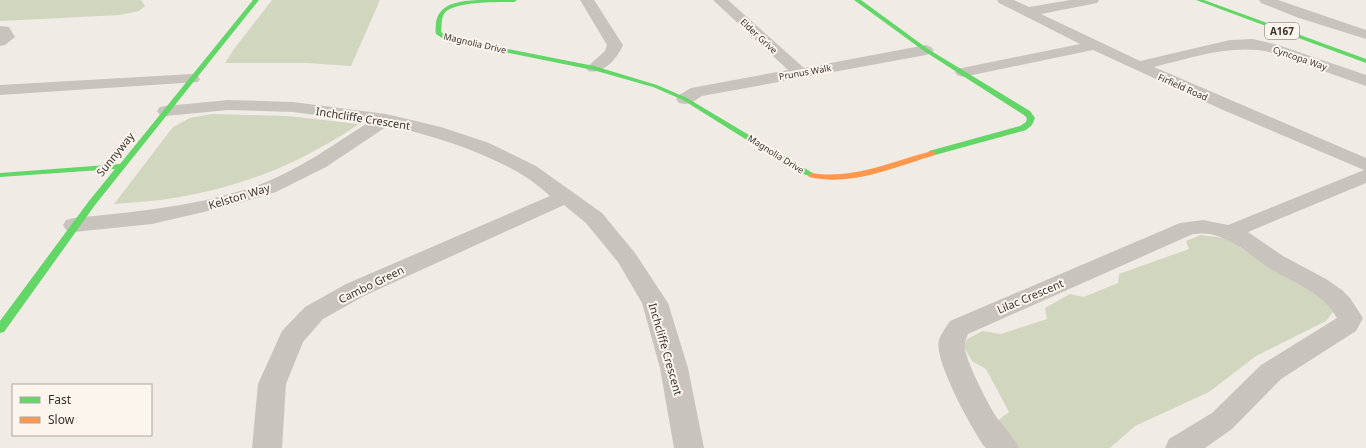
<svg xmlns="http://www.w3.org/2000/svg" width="1366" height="448" viewBox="0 0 1366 448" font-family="'Noto Sans',sans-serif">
<rect width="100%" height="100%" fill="#f0ebe5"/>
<path fill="#d1d6bf" d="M 0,0 L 141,0 L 145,6 L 139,11 L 120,15 L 0,21 Z
M 272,0 L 380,0 L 351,66 L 307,63 L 225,63 L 234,49 Z
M 212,114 L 287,116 L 359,124 C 302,162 248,185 180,197 C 159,201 136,202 114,204 L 173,127 L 190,118 Z
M 1201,235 L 1230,239 L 1243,250 L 1321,296 L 1333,312 L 1326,321 L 1256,356 L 1209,392 L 1135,426 L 1110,448 L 1017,448 L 997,421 L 1009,412 L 986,369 L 972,361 L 964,347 L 967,339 L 983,331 L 1001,334 L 1047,319 L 1045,308 L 1070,294 L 1084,297 L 1118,283 L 1119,274 L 1189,249 L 1186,241 Z"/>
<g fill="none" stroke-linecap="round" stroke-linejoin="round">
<path fill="#c9c3be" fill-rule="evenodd" d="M 580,0 L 594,0 L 623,45 C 618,58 603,75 588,71 L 586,68 L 605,51 L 607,45 Z
M 713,0 L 728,0 L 804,68 L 926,45 L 931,47 L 934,50 L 931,53 L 926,55 L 702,96 L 691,103 L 685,104 L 679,103 L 676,99 L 679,95 L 691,88 L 788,70 Z
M 997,0 L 1014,0 L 1029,7 L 1070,0 L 1099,0 L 1097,3 L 1092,4 L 1041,14 L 1140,61 L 1230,40 L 1253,39 L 1278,45 L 1366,75 L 1366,86 L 1269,52 C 1231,44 1192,58 1154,67 L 1366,158 L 1366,183 L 1248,232 L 1283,256 L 1326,279 L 1342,290 L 1350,298 L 1363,318 L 1356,331 L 1281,379 L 1232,429 L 1205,448 L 1165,448 L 1169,439 L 1212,413 L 1261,365 L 1337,318 C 1322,291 1291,282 1266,266 C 1251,256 1238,243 1220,237 C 1211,233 1202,233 1193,234 L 968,334 C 966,339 964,344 965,349 C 968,366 988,404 997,418 C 1005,428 1014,437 1019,448 L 986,448 L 984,446 C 972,429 933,359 939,340 C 941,334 946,327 950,321 L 1180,223 L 1203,220 L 1228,225 L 1364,170 L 1223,110 L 1093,50 L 963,77 L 957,75 L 955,72 L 957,69 L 1080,44 L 999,3 Z
M 1259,0 L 1278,0 L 1366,30 L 1366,39 L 1299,18 L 1261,3 Z
M 0,26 L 9,27 L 15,37 L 5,45 L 0,46 Z
M 192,74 L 198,76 L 200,79 L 198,82 L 0,95 L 0,85 Z
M 228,100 L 293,102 L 386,114 L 441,127 L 489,143 L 536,166 L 602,213 L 635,253 L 668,303 L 688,368 L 704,448 L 674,448 L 660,368 L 642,303 L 618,262 L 586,223 L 564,205 L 364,296 L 323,319 L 303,342 L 286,384 L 282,448 L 252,448 L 258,384 L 282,331 L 305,307 L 346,284 L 550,196 C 541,188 531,180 521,174 C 480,150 435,137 389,125 L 326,167 L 276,192 L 225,207 L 152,224 L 74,232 L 66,230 L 63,225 L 66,220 L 74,218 C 137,212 201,206 261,184 C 300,169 335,144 369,122 L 293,112 L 228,110 L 166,116 L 160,115 L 157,111 L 160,107 L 166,106 Z"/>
<path fill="#63d668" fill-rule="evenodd" d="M 253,0 L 259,0 L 95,205 L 4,332 L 0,333 L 0,321 L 89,201 L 115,169 L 0,177 L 0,173 L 120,164 Z
M 478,0 L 517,0 L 514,2 C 500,2 451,1 444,14 C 441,19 442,27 441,32 L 447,37 L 594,66 L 657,85 L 687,98 L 816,175 L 812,177 L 798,172 L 683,100 L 653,87 L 593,70 L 445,40 L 436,34 C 435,30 436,26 436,22 C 440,2 462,1 478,0 Z
M 854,0 L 861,0 L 928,49 L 1030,111 L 1035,118 L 1032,125 L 1026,130 L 935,155 L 929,155 L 928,153 L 929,151 L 1020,126 L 1026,122 L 1027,118 L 1024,115 L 924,51 Z
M 1196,0 L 1204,0 L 1366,59 L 1366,63 Z"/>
<path fill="#ff974d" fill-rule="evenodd" d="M 932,151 L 936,153 L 935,155 C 895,167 851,187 809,177 L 808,175 L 812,173 C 854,180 892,161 932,151 Z"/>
</g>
<g text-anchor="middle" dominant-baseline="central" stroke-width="4" stroke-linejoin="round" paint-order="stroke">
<g font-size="9" fill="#3b302b" stroke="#fbf5ee">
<text transform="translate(759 36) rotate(43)">Elder Grive</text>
<text transform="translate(475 43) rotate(13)">Magnolia Drive</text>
<text transform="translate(1300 58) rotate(19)">Cyncopa Way</text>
<text transform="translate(805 72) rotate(-10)">Prunus Walk</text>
<text transform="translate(1183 87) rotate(24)">Firfield Road</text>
<text transform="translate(776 154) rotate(32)">Magnolia Drive</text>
</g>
<rect fill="#fbf5ee" stroke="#756b66" stroke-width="1" x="1265" y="23" width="34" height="16" rx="3"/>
<g font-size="10" font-weight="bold" fill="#3b302b">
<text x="1282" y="31">A167</text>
</g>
<g font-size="11" fill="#3b302b" stroke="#fbf5ee">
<text transform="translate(363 118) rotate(9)">Inchcliffe Crescent</text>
<text transform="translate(115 154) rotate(-51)">Sunnyway</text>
<text transform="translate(239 196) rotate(-17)">Kelston Way</text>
<text transform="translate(371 284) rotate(-26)">Cambo Green</text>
<text transform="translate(1030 296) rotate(-23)">Lilac Crescent</text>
<text transform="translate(666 349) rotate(74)">Inchcliffe Crescent</text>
</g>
</g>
<rect x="12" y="384" width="140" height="52" fill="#fbf5ee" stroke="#aea6a0"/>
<rect x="20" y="397" width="20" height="6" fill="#63d668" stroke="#aea6a0"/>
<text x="48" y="404" font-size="12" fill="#3b302b">Fast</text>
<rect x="20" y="417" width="20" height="6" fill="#ff974d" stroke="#aea6a0"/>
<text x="48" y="424" font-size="12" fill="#3b302b">Slow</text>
</svg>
